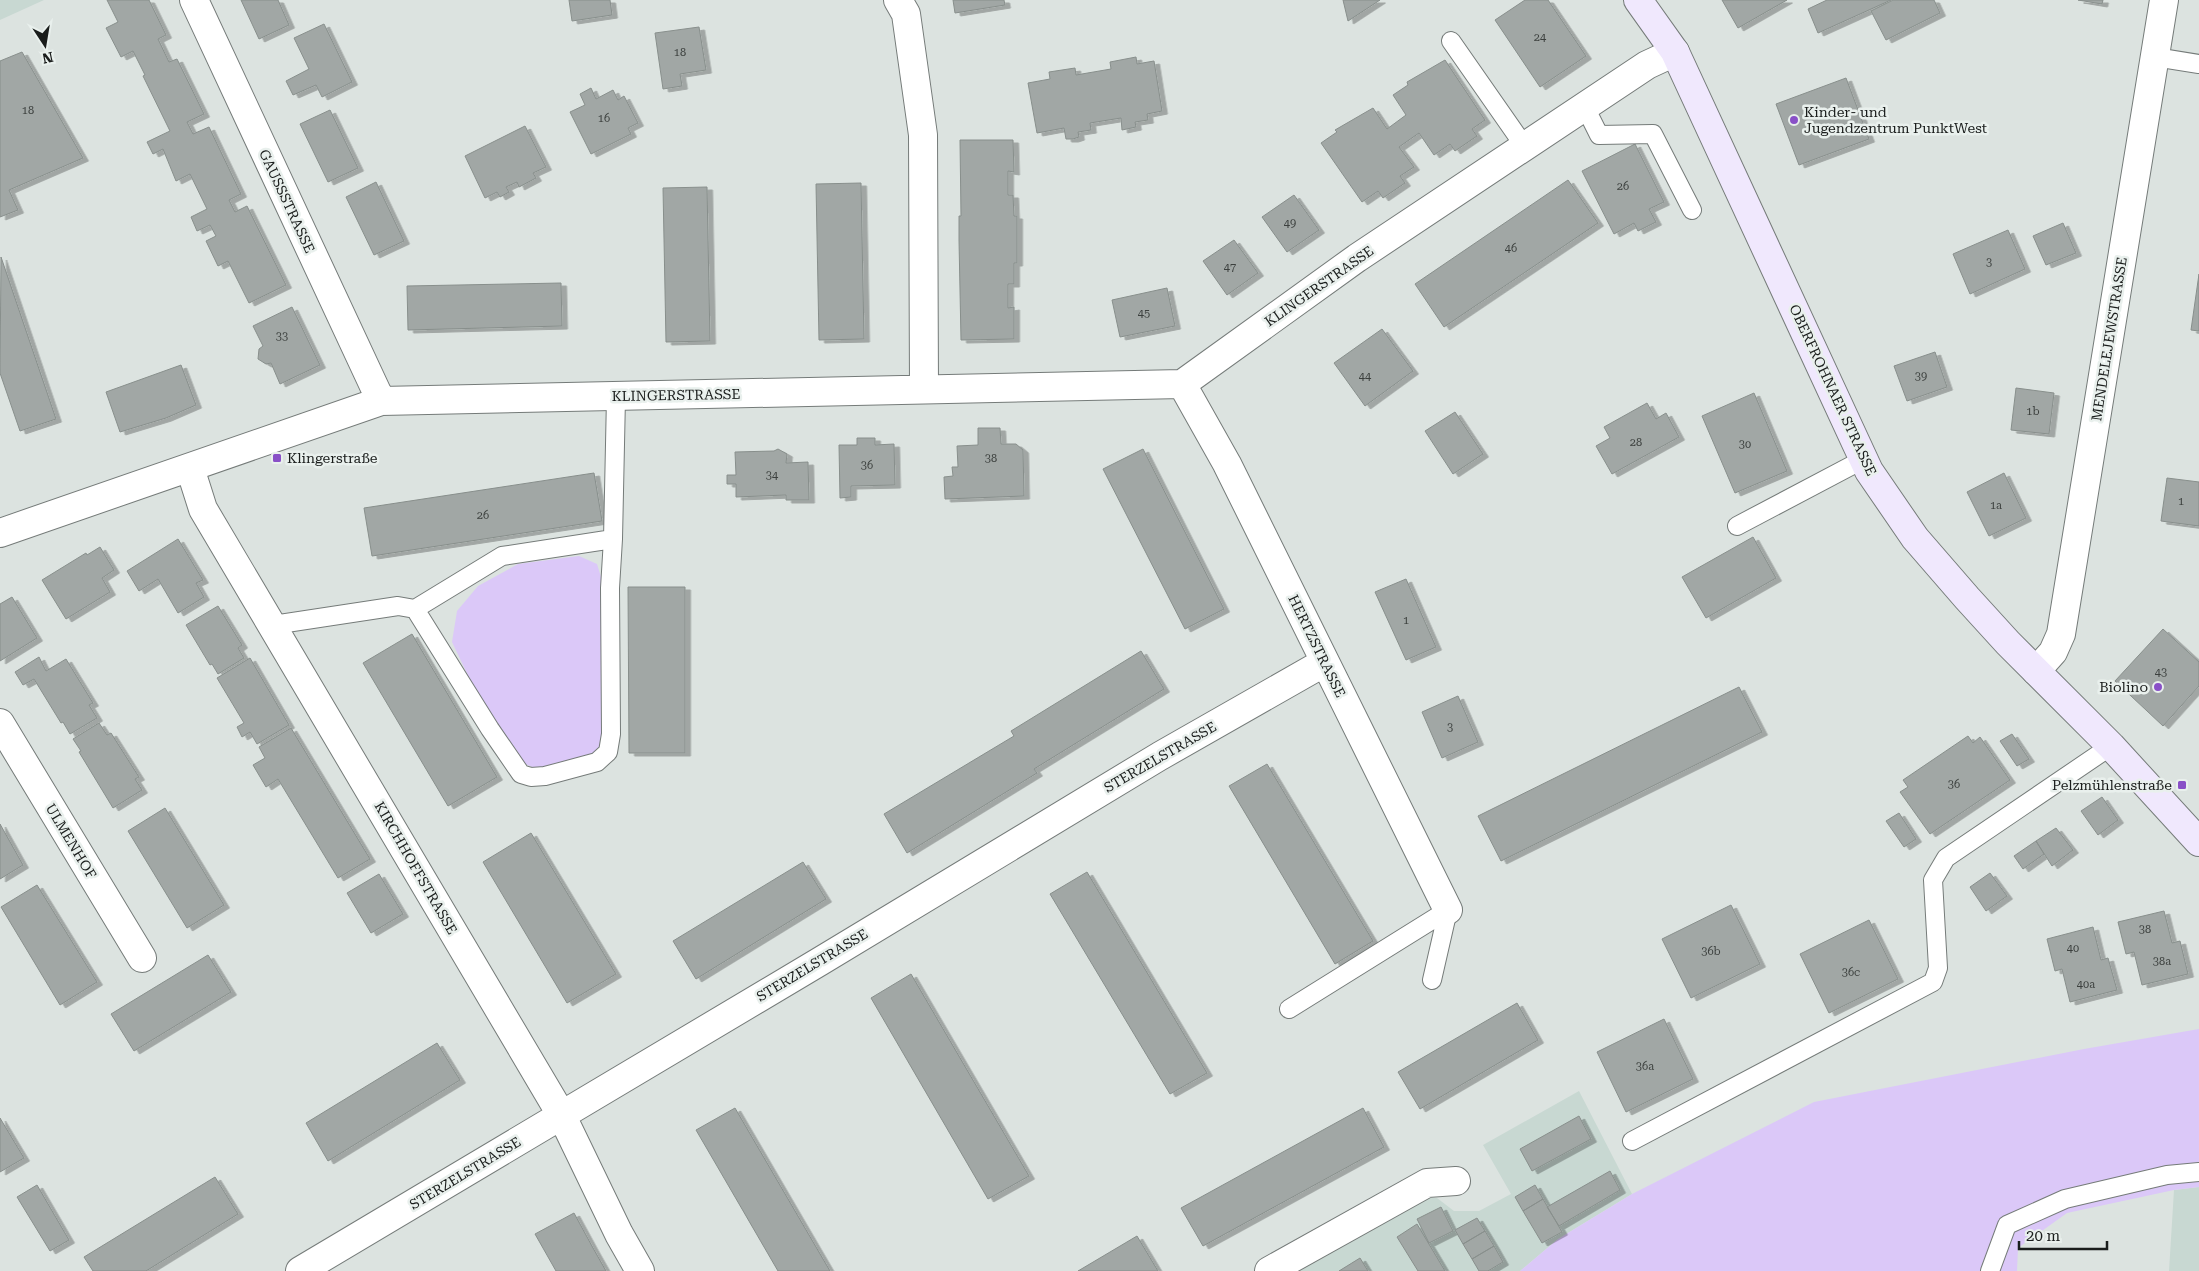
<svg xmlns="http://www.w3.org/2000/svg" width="2199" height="1271" viewBox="0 0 2199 1271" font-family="'Roboto Serif',serif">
<defs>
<filter id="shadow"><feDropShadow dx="5.5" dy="3" stdDeviation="0" flood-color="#0004"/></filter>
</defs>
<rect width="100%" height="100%" fill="#dce3e0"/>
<path fill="#c8d8d2" d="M 0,0 L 44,0 L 0,20 Z
M 1579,1091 L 1632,1194 L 1558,1239 L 1520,1271 L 1294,1271 L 1419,1198 L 1437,1198 L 1454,1211 L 1479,1211 L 1511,1194 L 1483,1145 Z
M 2199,1187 L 2199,1271 L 2169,1271 L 2174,1190 Z"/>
<path fill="#dbc8f8" d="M 579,556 L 597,564 L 605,590 L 606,734 L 598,751 L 581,763 L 537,769 L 516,760 L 483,707 L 452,642 L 457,611 L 478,586 L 518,564 Z
M 2199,1029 L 2199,1187 L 2174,1190 L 2067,1213 L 2018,1248 L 2017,1271 L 1520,1271 L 1558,1239 L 1632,1194 L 1814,1102 L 2084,1049 Z"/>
<path fill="#a1a7a5" stroke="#888f8c" filter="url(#shadow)" d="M 107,0 L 149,0 L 166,35 L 158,39 L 169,62 L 177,59 L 204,114 L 187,122 L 193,134 L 209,127 L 241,194 L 229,200 L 235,212 L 247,206 L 286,285 L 249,303 L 228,261 L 218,266 L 206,241 L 216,236 L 210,225 L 197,231 L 191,217 L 207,209 L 190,174 L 176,181 L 163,149 L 153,154 L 147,142 L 170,131 L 143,76 L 145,75 L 133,51 L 121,57 L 106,28 L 118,22 Z
M 241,0 L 278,0 L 289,25 L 259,39 Z
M 569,0 L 610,0 L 612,15 L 572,21 Z
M 953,0 L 1004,0 L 1005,5 L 955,13 Z
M 1343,0 L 1380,0 L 1348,21 Z
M 1525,0 L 1548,0 L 1586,56 L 1540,87 L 1495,20 Z
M 1722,0 L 1787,0 L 1738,28 Z
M 1827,0 L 1891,0 L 1818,33 L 1808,9 Z
M 1893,0 L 1934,0 L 1940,13 L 1886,40 L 1871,11 Z
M 2078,0 L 2103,0 L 2102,4 Z
M 324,24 L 352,82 L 322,97 L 316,85 L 293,95 L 286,81 L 309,69 L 294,38 Z
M 699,27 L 706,70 L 680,74 L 682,86 L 663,89 L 655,33 Z
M 22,52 L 83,158 L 9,190 L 18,210 L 0,217 L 0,61 Z
M 1136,57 L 1137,64 L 1154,61 L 1162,111 L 1147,114 L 1148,120 L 1135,122 L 1136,127 L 1122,130 L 1121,118 L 1090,123 L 1091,130 L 1078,132 L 1079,137 L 1073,139 L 1066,139 L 1064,128 L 1037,133 L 1028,83 L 1050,79 L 1049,72 L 1075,68 L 1076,75 L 1111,69 L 1110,62 Z
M 1445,60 L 1485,120 L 1472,129 L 1477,136 L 1455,151 L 1450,144 L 1434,155 L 1419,133 L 1399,147 L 1414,167 L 1400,176 L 1405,183 L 1383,198 L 1378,191 L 1362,202 L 1321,143 L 1337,132 L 1335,130 L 1373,108 L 1387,129 L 1406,115 L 1393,95 L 1408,85 L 1407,82 Z
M 1846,78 L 1869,139 L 1799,165 L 1776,104 Z
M 591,88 L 596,99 L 613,90 L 618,100 L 624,96 L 638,123 L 628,128 L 631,134 L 591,154 L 570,112 L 585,105 L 580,94 Z
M 330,110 L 358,168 L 328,182 L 300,124 Z
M 525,126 L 546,167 L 533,173 L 536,178 L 519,187 L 517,182 L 506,187 L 509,192 L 500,197 L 497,192 L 485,198 L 465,156 Z
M 960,140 L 1013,140 L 1014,172 L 1008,171 L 1008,195 L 1013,195 L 1014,216 L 1017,216 L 1017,263 L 1014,263 L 1014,284 L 1008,284 L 1008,308 L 1014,307 L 1014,339 L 961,340 L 959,240 L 959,216 L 961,216 Z
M 1635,144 L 1664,202 L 1649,209 L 1656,222 L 1638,231 L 1634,223 L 1614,234 L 1582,171 Z
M 1568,180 L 1598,223 L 1444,327 L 1415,284 Z
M 376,182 L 404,241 L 374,255 L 346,197 Z
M 861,183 L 864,339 L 819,340 L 816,184 Z
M 707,187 L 710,341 L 666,342 L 663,188 Z
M 1294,195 L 1319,230 L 1287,252 L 1262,217 Z
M 2063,223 L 2076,253 L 2046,265 L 2033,236 Z
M 2008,230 L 2025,269 L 1970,294 L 1953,254 Z
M 1234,240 L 1258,273 L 1227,295 L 1203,261 Z
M 1,257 L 56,419 L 20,431 L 0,373 Z
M 2199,274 L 2199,331 L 2191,330 Z
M 561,283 L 562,326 L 408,330 L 407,286 Z
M 1167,288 L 1175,326 L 1120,337 L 1112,300 Z
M 292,307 L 320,365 L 280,384 L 271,363 L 266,364 L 258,359 L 259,349 L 263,346 L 253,326 Z
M 1382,329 L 1413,371 L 1365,406 L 1334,363 Z
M 1935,352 L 1947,387 L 1907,401 L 1894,366 Z
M 181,365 L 196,405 L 166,418 L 120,432 L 106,392 Z
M 2016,388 L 2054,393 L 2049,434 L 2011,430 Z
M 1754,393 L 1787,471 L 1735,493 L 1702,416 Z
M 1647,403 L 1656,419 L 1666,413 L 1679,437 L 1612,474 L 1596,446 L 1610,438 L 1604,427 Z
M 1455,412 L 1483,454 L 1453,474 L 1425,431 Z
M 978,428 L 1000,428 L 1001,444 L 1016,444 L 1023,450 L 1024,496 L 945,499 L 944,477 L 953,476 L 952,467 L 958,467 L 957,446 L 978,445 Z
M 857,438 L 875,438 L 875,445 L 894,444 L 895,485 L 851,486 L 851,497 L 840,498 L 839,445 L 857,445 Z
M 778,449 L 787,454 L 786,463 L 808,462 L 809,500 L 786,500 L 786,495 L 736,497 L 736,484 L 727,484 L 727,475 L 736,475 L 735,452 L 774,451 Z
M 1143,449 L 1224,609 L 1185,629 L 1103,469 Z
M 594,473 L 602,521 L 372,556 L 364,508 Z
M 2004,473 L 2026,518 L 1989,536 L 1967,492 Z
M 2167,478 L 2199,482 L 2199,526 L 2161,521 Z
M 1753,537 L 1776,578 L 1706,618 L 1682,577 Z
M 178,539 L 203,580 L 196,583 L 204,597 L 178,613 L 158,579 L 139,591 L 127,571 Z
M 100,547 L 114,570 L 102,578 L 110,592 L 66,619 L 42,580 L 86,553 L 87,555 Z
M 1406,579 L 1436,647 L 1406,660 L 1375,592 Z
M 628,587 L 685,587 L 685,753 L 629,753 Z
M 12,597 L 37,638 L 0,661 L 0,604 Z
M 218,606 L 242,645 L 238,648 L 244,658 L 218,674 L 212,664 L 210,665 L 186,625 Z
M 2163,629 L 2199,662 L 2199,686 L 2163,726 L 2115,681 Z
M 412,634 L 497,777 L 448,806 L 363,663 Z
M 1141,651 L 1164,689 L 1034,769 L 1037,773 L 907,853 L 884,814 L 1014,736 L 1011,731 Z
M 39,657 L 46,671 L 66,659 L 93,703 L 89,705 L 97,718 L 70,734 L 63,722 L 61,723 L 34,679 L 23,685 L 15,672 Z
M 250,658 L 289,725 L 257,744 L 250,732 L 242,737 L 237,727 L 244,723 L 217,678 Z
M 1739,687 L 1762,732 L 1501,861 L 1478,816 Z
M 1458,696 L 1478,742 L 1442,758 L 1422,712 Z
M 99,723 L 107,735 L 111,733 L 139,777 L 135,779 L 142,790 L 113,808 L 79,752 L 81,751 L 73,739 Z
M 291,728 L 370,859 L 338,878 L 278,779 L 266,787 L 253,765 L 265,758 L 259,747 Z
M 2012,734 L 2029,759 L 2017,766 L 2000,741 Z
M 1968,736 L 1973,743 L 1980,737 L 2010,780 L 1930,834 L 1900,792 L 1908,787 L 1903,780 Z
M 1267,764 L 1373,941 L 1335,964 L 1229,786 Z
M 2102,797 L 2118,820 L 2098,835 L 2081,811 Z
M 165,808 L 224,905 L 187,928 L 128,831 Z
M 1899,813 L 1916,839 L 1904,847 L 1886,821 Z
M 0,824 L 23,865 L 0,879 Z
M 2056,828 L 2073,850 L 2052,866 L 2036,841 Z
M 531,833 L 616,974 L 567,1003 L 483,862 Z
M 2036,841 L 2044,854 L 2023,869 L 2014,856 Z
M 803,862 L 826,899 L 696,979 L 673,941 Z
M 1087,872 L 1207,1073 L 1170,1094 L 1050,894 Z
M 1990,873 L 2007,896 L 1986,911 L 1970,887 Z
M 379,874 L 403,914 L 371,933 L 347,893 Z
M 37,885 L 97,982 L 60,1005 L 1,907 Z
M 1731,905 L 1760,964 L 1691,998 L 1662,939 Z
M 2164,911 L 2172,943 L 2180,941 L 2188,974 L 2142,985 L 2134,952 L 2126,954 L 2118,922 Z
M 1869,920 L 1898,979 L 1829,1013 L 1800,954 Z
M 2093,927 L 2101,960 L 2108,958 L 2117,990 L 2070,1002 L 2062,969 L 2055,971 L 2047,939 Z
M 208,955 L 231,992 L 134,1051 L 111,1014 Z
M 911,974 L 1029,1176 L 988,1199 L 871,998 Z
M 1517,1003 L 1538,1040 L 1420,1109 L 1398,1072 Z
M 1664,1019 L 1693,1079 L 1626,1112 L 1597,1052 Z
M 437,1043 L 460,1080 L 328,1161 L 306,1123 Z
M 735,1108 L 830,1271 L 778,1271 L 717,1166 L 696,1130 Z
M 1363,1108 L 1384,1147 L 1203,1246 L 1181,1208 Z
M 1579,1116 L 1591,1139 L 1532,1171 L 1520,1149 Z
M 0,1118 L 24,1158 L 0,1172 Z
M 1610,1171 L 1620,1190 L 1559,1226 L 1547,1207 Z
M 215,1177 L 238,1214 L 146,1271 L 93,1271 L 84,1257 Z
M 37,1185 L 69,1240 L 50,1251 L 17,1197 Z
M 1535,1185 L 1543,1199 L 1523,1211 L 1515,1197 Z
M 1543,1199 L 1562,1232 L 1542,1243 L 1523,1211 Z
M 1441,1207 L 1453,1231 L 1429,1243 L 1417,1219 Z
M 574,1213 L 593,1248 L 606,1271 L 556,1271 L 535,1234 Z
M 1477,1218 L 1485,1231 L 1463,1244 L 1455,1230 Z
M 1417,1224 L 1445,1271 L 1418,1271 L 1397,1237 Z
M 1485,1231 L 1494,1246 L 1472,1259 L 1463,1244 Z
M 1137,1236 L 1158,1271 L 1078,1271 Z
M 1494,1246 L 1503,1262 L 1488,1271 L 1479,1271 L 1472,1259 Z
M 1360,1258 L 1368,1271 L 1339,1271 Z"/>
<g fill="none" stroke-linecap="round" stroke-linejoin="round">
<defs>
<path id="lane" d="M 1451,41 L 1525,147
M 2155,57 L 2199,64
M 1585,107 L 1599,135 L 1653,134 L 1692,210
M 1737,526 L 1864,459
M 415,609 L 490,729 L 521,774 L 531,777 L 545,776 L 597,762 L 608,752 L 611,734 L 610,588 L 613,539
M 273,625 L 398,606 L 415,609 L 502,556 L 613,539 L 616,397
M 1432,980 L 1448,910
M 1289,1009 L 1448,910
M 1632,1141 L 1933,982 L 1938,968 L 1933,880 L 1946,858 L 2111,746
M 1990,1271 L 2007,1225 L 2065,1199 L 2167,1175 L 2199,1172"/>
<path id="street" d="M 194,0 L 381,401
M 898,0 L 906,14 L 923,135 L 924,388
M 1182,384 L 1227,464 L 1448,910
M 190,468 L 203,509 L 562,1116 L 619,1234 L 640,1271
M 0,533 L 381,401 L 1182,384 L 1357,258 L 1647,65 L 1675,52
M 2036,671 L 2053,652 L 2061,634 L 2164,0
M 0,723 L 142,958
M 300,1271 L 819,962 L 1160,756 L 1325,662
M 1269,1271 L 1427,1183 L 1456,1181"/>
<path id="secondary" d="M 1638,0 L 1675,52 L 1869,471 L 1915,538 L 1967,598 L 2008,643 L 2111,746 L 2199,842"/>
</defs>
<use href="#lane" stroke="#757b79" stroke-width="20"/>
<use href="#street" stroke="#757b79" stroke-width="30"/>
<use href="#secondary" stroke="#757b79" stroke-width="30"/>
<use href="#lane" stroke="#fff" stroke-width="18"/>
<use href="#street" stroke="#fff" stroke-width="28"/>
<use href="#secondary" stroke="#f0e8fd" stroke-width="28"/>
</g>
<g fill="#8950c7" stroke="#e9f0ed" stroke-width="2">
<circle cx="1794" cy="120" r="5"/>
<rect x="272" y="453" width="10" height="10" rx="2.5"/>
<circle cx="2158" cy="687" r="5"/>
<rect x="2177" y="780" width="10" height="10" rx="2.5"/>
</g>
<g text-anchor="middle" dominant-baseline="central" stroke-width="5" stroke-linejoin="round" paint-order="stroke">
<g font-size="11" fill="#3c403e">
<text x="1540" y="37">24</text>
<text x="680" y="52">18</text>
<text x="28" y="110">18</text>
<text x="604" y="118">16</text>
<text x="1623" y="186">26</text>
<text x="1290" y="223">49</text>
<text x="1511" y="248">46</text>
<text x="1989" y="262">3</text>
<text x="1230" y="267">47</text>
<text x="1144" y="313">45</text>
<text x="282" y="336">33</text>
<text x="1365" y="376">44</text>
<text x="1921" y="376">39</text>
<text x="2033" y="411">1b</text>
<text x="1636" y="442">28</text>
<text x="1745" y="444">30</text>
<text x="991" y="458">38</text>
<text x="867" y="465">36</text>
<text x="772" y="475">34</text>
<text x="2181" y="501">1</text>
<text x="1996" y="505">1a</text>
<text x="483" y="515">26</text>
<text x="1406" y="620">1</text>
<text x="2161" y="672">43</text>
<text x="1450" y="727">3</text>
<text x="1954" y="784">36</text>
<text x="2145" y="929">38</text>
<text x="2073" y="948">40</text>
<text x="1711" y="951">36b</text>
<text x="2162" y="961">38a</text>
<text x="1851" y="972">36c</text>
<text x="2086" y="984">40a</text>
<text x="1645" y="1066">36a</text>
</g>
<g font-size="14" fill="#1a1d1c" stroke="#e9f0ed" text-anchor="start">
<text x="1804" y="112">Kinder- und<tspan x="1804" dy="16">Jugendzentrum PunktWest</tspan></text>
<text x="287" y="458">Klingerstraße</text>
<text x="2148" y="687" text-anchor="end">Biolino</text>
<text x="2172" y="785" text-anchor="end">Pelzmühlenstraße</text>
</g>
<g font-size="14" fill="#1a1d1c" stroke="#e9f0ed">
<text transform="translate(287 201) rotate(65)">GAUSSSTRASSE</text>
<text transform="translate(1319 286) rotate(-35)">KLINGERSTRASSE</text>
<text transform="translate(2109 339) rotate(-81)">MENDELEJEWSTRASSE</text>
<text transform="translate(1833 390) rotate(65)">OBERFROHNAER STRASSE</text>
<text transform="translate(676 395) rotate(-1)">KLINGERSTRASSE</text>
<text transform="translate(1317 646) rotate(64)">HERTZSTRASSE</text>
<text transform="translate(1160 757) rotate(-30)">STERZELSTRASSE</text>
<text transform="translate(71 841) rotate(59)">ULMENHOF</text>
<text transform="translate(416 868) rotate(60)">KIRCHHOFFSTRASSE</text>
<text transform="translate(812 965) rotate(-31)">STERZELSTRASSE</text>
<text transform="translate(465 1173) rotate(-31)">STERZELSTRASSE</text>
</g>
</g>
<g transform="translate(45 45) rotate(168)" stroke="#e9f0ed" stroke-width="4" paint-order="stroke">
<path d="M0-4L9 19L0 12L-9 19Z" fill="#1a1d1c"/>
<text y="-8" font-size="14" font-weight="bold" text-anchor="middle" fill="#1a1d1c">N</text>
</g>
<path d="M2019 1241v8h88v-8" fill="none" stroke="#1a1d1c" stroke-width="2.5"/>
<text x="2026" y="1241" font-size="15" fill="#1a1d1c" stroke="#e9f0ed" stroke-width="4" paint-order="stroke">20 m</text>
</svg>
